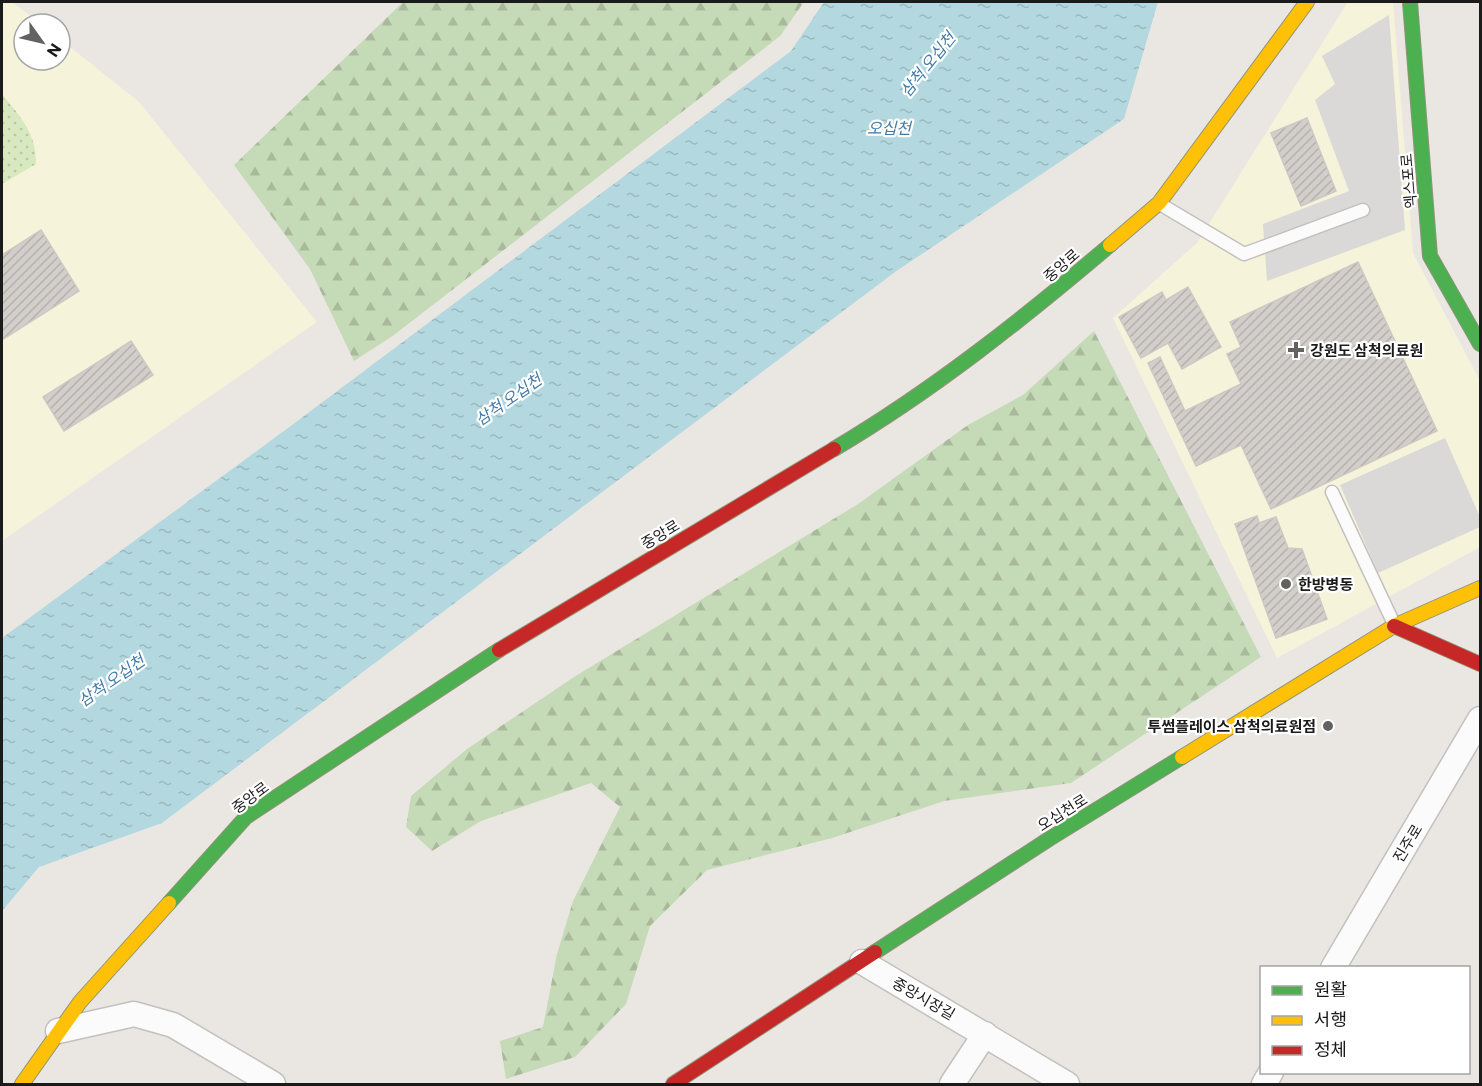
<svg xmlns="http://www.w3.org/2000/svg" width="1482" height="1086" viewBox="0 0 1482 1086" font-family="Commissioner,'Noto Sans KR',sans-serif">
<defs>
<pattern id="grass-dots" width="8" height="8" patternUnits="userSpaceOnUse" patternTransform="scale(1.5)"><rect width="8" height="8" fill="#d8e9bf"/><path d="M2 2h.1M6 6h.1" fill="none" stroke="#b9c7a4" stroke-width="1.8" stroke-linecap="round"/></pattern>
<pattern id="forest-firs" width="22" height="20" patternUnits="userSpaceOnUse" patternTransform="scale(1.5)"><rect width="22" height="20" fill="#c5dab6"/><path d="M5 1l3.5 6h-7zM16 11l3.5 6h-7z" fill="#a9ba9c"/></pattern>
<pattern id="water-ripples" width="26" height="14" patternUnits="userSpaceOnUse" patternTransform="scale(1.5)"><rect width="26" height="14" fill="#b4d8df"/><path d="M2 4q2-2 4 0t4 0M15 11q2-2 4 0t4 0" fill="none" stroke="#9ab9bf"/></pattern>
<pattern id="building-hatch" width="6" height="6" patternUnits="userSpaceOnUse" patternTransform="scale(1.5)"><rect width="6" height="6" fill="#d2cfcb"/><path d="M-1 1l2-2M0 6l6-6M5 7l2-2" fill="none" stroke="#b4b1ae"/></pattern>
</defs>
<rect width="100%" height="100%" fill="#eae7e2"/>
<path fill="#f6f3db" d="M 2,2 L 12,2 L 41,24 L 24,24 L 24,60 L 60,60 L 60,39 L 139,102 L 317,322 L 2,541 Z
M 1348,2 L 1393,2 L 1413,253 L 1480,381 L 1480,547 L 1277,658 L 1113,318 L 1197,243 Z"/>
<path fill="url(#grass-dots)" d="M 2,94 C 20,116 37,134 36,164 L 2,184 Z"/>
<path fill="url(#forest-firs)" d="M 403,2 L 804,2 L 780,36 L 394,335 L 354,361 L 310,269 L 234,165 Z
M 1094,331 L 1261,657 L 1071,783 L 944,801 L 832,838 L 707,870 L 650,926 L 626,1004 L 575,1057 L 506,1079 L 500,1041 L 543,1027 L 557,954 L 573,901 L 620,807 L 591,783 L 481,821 L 432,851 L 406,827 L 411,796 L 467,749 L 574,677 L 858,504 L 968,425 L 1023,395 Z"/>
<path fill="#dad9d7" d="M 1389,15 L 1405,230 L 1267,281 L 1263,224 L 1349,191 L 1315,100 L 1335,84 L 1322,56 Z
M 1445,438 L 1480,517 L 1480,527 L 1378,573 L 1340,485 Z"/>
<path fill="url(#water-ripples)" d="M 824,2 L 1158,2 L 1124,119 L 895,272 L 162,823 L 39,867 L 2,911 L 2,638 L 292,425 L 791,51 Z"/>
<path fill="url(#building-hatch)" stroke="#cdc8c4" stroke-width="1.5" d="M 1307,118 L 1336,191 L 1301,206 L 1271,133 Z
M 41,230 L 79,291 L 2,340 L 2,255 Z
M 1358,262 L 1437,431 L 1271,509 L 1241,445 L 1196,466 L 1148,363 L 1160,357 L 1185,411 L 1241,384 L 1227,354 L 1241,347 L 1230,322 Z
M 1188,287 L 1221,347 L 1182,369 L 1168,343 L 1141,358 L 1119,317 L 1162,292 L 1166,300 Z
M 131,341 L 153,375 L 64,431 L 43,397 Z
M 1257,516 L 1259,523 L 1276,517 L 1288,548 L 1302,549 L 1327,619 L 1276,638 L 1235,524 Z"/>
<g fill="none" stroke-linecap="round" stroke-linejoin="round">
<defs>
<path id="lane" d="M 1160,204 L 1244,254 L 1363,210
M 1332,492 L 1394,624"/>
<path id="street" d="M 862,962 L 1067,1084
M 1333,968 L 1480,719
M 58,1031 L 134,1014 L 173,1025 L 273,1084
M 952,1084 L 985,1034
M 1264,1084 L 1271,1072"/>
<path id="fast" d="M 1410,2 L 1430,256 L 1480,344
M 834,449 C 932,391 1023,319 1110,245
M 169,903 L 246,817 L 499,650
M 875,952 L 1049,839 L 1182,757"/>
<path id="slow" d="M 1110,245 L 1159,203 L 1307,2
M 1182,757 L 1394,626 L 1480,588
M 22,1084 L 80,1002 L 169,903"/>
<path id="jam" d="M 1394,626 L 1480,664
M 499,650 L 834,449
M 673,1084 L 875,952"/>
</defs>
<use href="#lane" stroke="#c2c1bf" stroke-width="15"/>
<use href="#street" stroke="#c2c1bf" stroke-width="27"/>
<use href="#fast" stroke="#93937a" stroke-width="16"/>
<use href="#slow" stroke="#93937a" stroke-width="16"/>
<use href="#jam" stroke="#93937a" stroke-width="16"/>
<use href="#lane" stroke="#fcfbfb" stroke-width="12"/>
<use href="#street" stroke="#fcfbfb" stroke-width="24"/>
<use href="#fast" stroke="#4caf50" stroke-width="14"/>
<use href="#slow" stroke="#ffc107" stroke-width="14"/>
<use href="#jam" stroke="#c62828" stroke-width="14"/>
</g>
<g fill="#636261" stroke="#fff" stroke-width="2">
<path d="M1293 341h6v6h6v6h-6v6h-6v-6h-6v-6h6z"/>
<circle cx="1286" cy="584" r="6"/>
<circle cx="1328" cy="726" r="6"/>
</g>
<g text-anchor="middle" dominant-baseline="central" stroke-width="4.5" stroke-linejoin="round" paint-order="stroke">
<g font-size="15" fill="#1b1b1b" stroke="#fff">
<text transform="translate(1408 181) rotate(-95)">엑스포로</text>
<text transform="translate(1061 265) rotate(-41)">중앙로</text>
<text transform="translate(660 534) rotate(-31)">중앙로</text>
<text transform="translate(250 797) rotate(-37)">중앙로</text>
<text transform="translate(1062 812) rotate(-32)">오십천로</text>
<text transform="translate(1407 843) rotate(-59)">진주로</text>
<text transform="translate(924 998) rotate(30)">중앙시장길</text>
</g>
<g font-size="15" font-weight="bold" fill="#1b1b1b" stroke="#fff" text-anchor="start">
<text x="1310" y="350">강원도 삼척의료원</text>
<text x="1298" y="584">한방병동</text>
<text x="1316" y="726" text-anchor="end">투썸플레이스 삼척의료원점</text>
</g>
<g font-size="16" font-style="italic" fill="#417aa5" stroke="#fff">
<text transform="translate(927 64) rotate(-51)">삼척 오십천</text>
<text x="889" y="127">오십천</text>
<text transform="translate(508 399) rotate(-35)">삼척 오십천</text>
<text transform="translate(111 680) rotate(-35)">삼척 오십천</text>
</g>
</g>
<rect width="1482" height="1086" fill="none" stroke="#1b1b1b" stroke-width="6"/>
<rect x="1260" y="966" width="210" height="108" fill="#ffffff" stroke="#a4a4a4" stroke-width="1.5"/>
<rect x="1272" y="986" width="30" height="9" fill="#4caf50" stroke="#a4a4a4" stroke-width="1.5"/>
<text x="1314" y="996" font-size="18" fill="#1b1b1b">원활</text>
<rect x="1272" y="1016" width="30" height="9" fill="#ffc107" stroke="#a4a4a4" stroke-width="1.5"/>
<text x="1314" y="1026" font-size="18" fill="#1b1b1b">서행</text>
<rect x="1272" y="1046" width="30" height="9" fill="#c62828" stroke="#a4a4a4" stroke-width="1.5"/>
<text x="1314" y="1056" font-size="18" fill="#1b1b1b">정체</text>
<g transform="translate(42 42) rotate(124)"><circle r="28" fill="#ffffff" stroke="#a4a4a4" stroke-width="1.5"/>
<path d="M0-4.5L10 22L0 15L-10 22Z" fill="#636261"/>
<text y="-9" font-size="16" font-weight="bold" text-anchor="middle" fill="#1b1b1b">N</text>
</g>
</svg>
